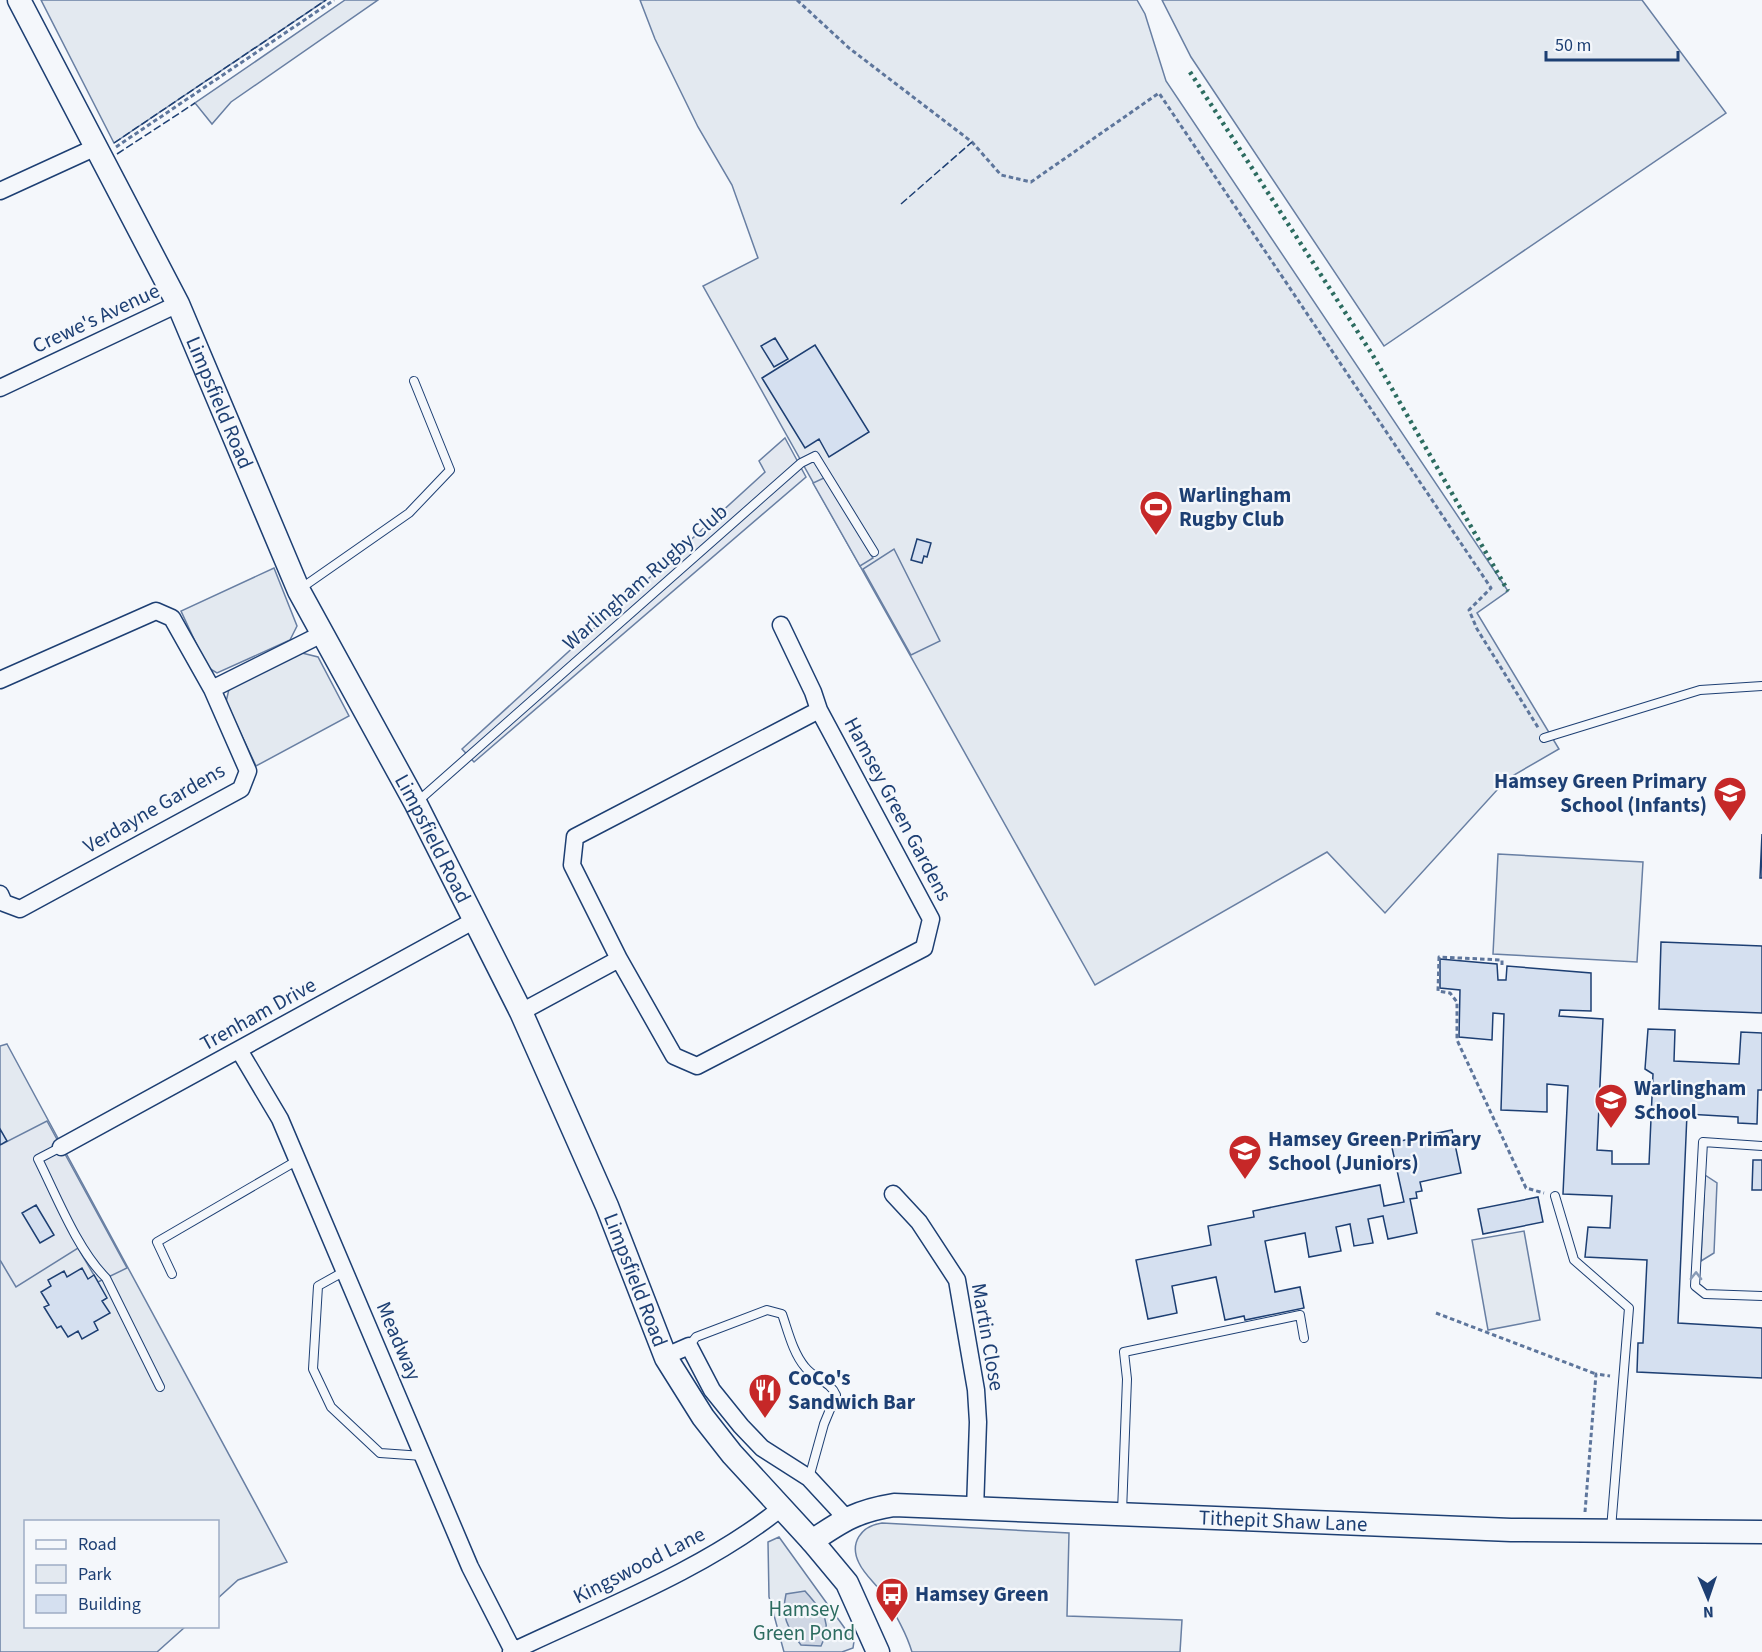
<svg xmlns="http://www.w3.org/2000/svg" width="1762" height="1652" viewBox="0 0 1762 1652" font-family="'Source Sans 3',sans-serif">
<rect width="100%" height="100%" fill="#f4f7fb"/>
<path fill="#e3e9f0" stroke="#687fa3" stroke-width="1.5" d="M 41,0 L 326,0 L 114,143 Z
M 345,0 L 378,0 L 231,102 L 212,124 L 195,103 Z
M 640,0 L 1137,0 L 1145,14 L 1166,81 L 1508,591 L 1477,613 L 1559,749 L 1507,779 L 1385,913 L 1327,852 L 1095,985 L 703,286 L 758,258 L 732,185 L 698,127 L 655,39 Z
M 1162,0 L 1642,0 L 1726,113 L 1384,346 L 1191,57 Z
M 274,568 L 297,626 L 290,640 L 217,673 L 207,667 L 181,611 Z
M 302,653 L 318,657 L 349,716 L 256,766 L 226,702 L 229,689 Z
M 1498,854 L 1643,862 L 1637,962 L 1493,954 Z
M 7,1044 L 287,1562 L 238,1580 L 218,1598 L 218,1522 L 26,1522 L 26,1626 L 185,1627 L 157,1652 L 0,1652 L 0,1046 Z
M 1524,1231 L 1540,1320 L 1488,1330 L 1472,1240 Z
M 882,1523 L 1069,1533 L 1067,1616 L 1182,1620 L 1180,1652 L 912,1652 C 906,1632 895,1614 885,1597 C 877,1584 865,1576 859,1563 C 849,1543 861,1526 882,1523 Z
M 779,1537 L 854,1641 L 853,1648 L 842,1652 L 784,1652 L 769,1597 L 768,1542 Z"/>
<path fill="#e3e8f0" stroke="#687fa3" stroke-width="1.5" d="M 785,438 L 806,477 L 474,762 L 462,749 L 765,472 L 759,461 Z
M 826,477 L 873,558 L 860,566 L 813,483 Z
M 894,549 L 940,641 L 911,655 L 863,569 Z
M 47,1121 L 127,1268 L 98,1282 L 78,1248 L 16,1287 L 0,1260 L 0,1145 Z
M 1705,1175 L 1717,1183 L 1714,1253 L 1701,1261 Z"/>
<path fill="#cfd7e4" stroke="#687fa3" stroke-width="1.5" d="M 805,1591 C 821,1610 834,1621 821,1646 L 801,1645 C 787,1627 781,1616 786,1594 Z"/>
<path fill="#d5e0f0" stroke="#1d3f73" stroke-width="1.5" d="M 775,338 L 788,359 L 774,367 L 761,346 Z
M 815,345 L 869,432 L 829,457 L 819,439 L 805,448 L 762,378 Z
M 917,539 L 931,543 L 927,557 L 924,556 L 922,563 L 911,560 Z
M 1762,834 L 1762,878 L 1760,878 Z
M 1661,942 L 1762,946 L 1762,1013 L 1659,1009 Z
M 1440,959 L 1497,964 L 1498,980 L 1506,980 L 1507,966 L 1591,973 L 1591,1011 L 1560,1010 L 1559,1016 L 1603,1019 L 1597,1150 L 1612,1151 L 1612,1164 L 1649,1164 L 1653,1074 L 1645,1069 L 1648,1029 L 1675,1030 L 1674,1061 L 1739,1064 L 1741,1032 L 1762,1033 L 1762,1090 L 1758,1090 L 1757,1124 L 1738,1123 L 1738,1117 L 1687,1114 L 1678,1323 L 1762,1328 L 1762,1378 L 1637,1372 L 1638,1343 L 1643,1343 L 1647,1260 L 1585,1257 L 1588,1227 L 1610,1228 L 1612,1196 L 1563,1194 L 1568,1086 L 1547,1084 L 1547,1112 L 1501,1110 L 1504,1014 L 1493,1013 L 1492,1040 L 1459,1037 L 1460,990 L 1440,988 Z
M 0,1129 L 7,1141 L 0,1145 Z
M 1452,1130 L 1461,1173 L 1420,1182 L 1422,1191 L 1416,1192 L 1417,1198 L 1410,1199 L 1417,1233 L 1388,1239 L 1383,1216 L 1368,1219 L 1373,1243 L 1354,1246 L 1350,1224 L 1336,1227 L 1341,1251 L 1309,1257 L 1305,1233 L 1265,1241 L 1275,1292 L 1300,1287 L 1304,1308 L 1245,1320 L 1244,1316 L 1225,1320 L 1216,1277 L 1172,1286 L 1177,1313 L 1148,1319 L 1136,1260 L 1211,1245 L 1208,1226 L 1254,1217 L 1253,1211 L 1380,1185 L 1384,1206 L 1404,1202 L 1391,1143 Z
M 1753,1160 L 1762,1160 L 1762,1190 L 1752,1190 Z
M 1538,1197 L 1543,1222 L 1483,1234 L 1478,1209 Z
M 36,1205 L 54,1235 L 40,1243 L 22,1213 Z
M 82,1268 L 88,1279 L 94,1275 L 107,1298 L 102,1301 L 110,1313 L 94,1322 L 98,1330 L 82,1339 L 78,1331 L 68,1337 L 61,1326 L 57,1328 L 44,1307 L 49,1305 L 41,1292 L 51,1286 L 48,1280 L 64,1271 L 67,1277 Z"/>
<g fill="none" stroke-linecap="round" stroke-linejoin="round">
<defs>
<path id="lane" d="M 300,589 L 409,513 L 450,470 L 414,381
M 1544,738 L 1700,690 L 1762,686
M 417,802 L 801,463 L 815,456 L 874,552
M 1762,1146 L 1703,1142 L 1695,1286 L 1705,1294 L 1762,1296
M 61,1147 L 38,1159 C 57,1197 77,1249 106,1278 L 160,1387
M 1555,1196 L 1574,1260 L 1629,1308 L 1611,1529
M 345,1271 L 318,1286 L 313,1369 L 331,1407 L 380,1453 L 423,1456
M 172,1274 L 157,1242 L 298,1160
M 689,1346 L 696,1337 L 767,1310 L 782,1314 C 788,1331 793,1353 805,1367 C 814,1379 830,1381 836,1395 L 824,1424 L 809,1478
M 1122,1512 L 1127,1379 L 1124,1352 L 1300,1315 L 1304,1338"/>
<path id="street" d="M 0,191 L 94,148
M 0,388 L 178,304
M 781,625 L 813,692 L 819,710
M 0,680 L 156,611 L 172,618 L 212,689 L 248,771 L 241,789 L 20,909 L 4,903 L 0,894
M 212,689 L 322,634
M 521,1012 L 619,959 L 572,865 L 575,837 L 819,710 L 931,919 L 924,948 L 697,1066 L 674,1056 L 619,959
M 239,1050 L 280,1119 L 470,1567 L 513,1651
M 61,1147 L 475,920
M 893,1194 L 919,1222 L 957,1280 L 976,1390 L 978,1422 L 975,1510
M 666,1356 L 689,1346 L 712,1390 L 741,1426 L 762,1448 L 809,1478 L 846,1518
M 511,1652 C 599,1610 706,1569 781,1508"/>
<g id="secondary">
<path id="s1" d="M 19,0 L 178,304 L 299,591 L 416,804 L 521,1012 L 607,1206 L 666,1358 L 703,1417 L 732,1454 L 812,1541 L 847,1583 L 878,1652"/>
<path id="s2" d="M 812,1541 C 843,1520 857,1511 894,1505 L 1511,1530 L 1762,1532"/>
</g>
</defs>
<use href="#lane" stroke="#1d3f73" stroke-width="10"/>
<use href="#street" stroke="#1d3f73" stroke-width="19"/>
<use href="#secondary" stroke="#1d3f73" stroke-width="25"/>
<path stroke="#5e769c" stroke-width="3" stroke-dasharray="4.5 3" stroke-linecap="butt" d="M 797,0 L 849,48 L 972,142 L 1001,175 L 1031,182 L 1159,93 L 1491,588 L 1469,610 L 1477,629 L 1539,729
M 116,147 L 334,0
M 1502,965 L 1502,960 L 1439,957 L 1438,991 L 1450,993 L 1457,1002 L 1457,1040 L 1526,1188 L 1544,1193
M 1436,1313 L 1596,1374
M 1585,1512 L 1596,1374 L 1610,1376"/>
<use href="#lane" stroke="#f4f7fb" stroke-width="8"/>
<use href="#street" stroke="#f4f7fb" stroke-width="16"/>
<use href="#secondary" stroke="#f4f7fb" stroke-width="22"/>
<path stroke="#2c6c60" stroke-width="4.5" stroke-dasharray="3 4.5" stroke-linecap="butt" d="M 1190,72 L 1372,354 L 1508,591"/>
<path stroke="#1d3f73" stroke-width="1.5" stroke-dasharray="8 3" stroke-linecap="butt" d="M 114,143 L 326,0
M 117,154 L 195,103
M 901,204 L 972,142"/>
</g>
<defs><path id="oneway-chevron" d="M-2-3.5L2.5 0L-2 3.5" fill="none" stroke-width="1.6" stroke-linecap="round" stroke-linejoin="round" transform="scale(1.5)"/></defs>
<use stroke="#889bb7" href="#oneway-chevron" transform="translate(1696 1276) rotate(-89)"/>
<defs>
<symbol id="stadium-pin" viewBox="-11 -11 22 30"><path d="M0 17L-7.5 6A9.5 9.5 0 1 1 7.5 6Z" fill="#c62828" stroke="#f4f7fb"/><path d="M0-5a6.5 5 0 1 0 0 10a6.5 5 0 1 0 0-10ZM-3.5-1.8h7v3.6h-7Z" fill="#fff"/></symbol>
<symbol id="school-pin" viewBox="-11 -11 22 30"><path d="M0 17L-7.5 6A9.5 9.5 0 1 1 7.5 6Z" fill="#c62828" stroke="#f4f7fb"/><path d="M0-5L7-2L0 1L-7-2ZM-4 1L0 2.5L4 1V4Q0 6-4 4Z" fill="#fff"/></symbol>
<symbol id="restaurant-pin" viewBox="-11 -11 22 30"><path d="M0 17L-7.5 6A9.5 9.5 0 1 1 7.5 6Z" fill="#c62828" stroke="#f4f7fb"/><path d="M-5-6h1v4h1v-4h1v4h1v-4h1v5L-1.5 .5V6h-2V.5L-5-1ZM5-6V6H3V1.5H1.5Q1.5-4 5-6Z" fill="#fff"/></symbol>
<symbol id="bus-pin" viewBox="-11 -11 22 30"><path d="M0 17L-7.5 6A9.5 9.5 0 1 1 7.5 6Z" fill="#c62828" stroke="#f4f7fb"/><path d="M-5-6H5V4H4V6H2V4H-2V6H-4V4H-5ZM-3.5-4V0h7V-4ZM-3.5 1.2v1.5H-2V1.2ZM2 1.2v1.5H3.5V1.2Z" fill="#fff"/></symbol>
</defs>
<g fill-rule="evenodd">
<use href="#stadium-pin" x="1137" y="488" width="38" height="52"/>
<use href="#school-pin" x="1711" y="774" width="38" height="52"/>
<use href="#school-pin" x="1592" y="1081" width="38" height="52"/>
<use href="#school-pin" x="1226" y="1132" width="38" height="52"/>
<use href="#restaurant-pin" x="746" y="1371" width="38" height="52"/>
<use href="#bus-pin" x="873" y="1575" width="38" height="52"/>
</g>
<g text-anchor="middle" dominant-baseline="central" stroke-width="4.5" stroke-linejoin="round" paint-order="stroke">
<g font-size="21" fill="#1d3f73" stroke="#f4f7fb">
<text transform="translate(96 318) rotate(-25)">Crewe's Avenue</text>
<text stroke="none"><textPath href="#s1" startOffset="450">Limpsfield Road</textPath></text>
<text transform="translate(645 577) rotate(-41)">Warlingham Rugby Club</text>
<text transform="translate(154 808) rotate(-30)">Verdayne Gardens</text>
<text transform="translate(898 809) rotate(62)">Hamsey Green Gardens</text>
<text stroke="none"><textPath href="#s1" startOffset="936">Limpsfield Road</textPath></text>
<text transform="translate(258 1014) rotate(-29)">Trenham Drive</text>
<text stroke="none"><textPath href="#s1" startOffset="1422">Limpsfield Road</textPath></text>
<text transform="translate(988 1337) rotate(80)">Martin Close</text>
<text transform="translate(399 1341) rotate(67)">Meadway</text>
<text stroke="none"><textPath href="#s2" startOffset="480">Tithepit Shaw Lane</textPath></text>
<text transform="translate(639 1565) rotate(-27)">Kingswood Lane</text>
</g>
<g font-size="21" font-weight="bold" fill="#1d3f73" stroke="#f4f7fb" text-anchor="start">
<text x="1179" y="495">Warlingham<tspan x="1179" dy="24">Rugby Club</tspan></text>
<text x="1707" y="781" text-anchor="end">Hamsey Green Primary<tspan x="1707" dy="24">School (Infants)</tspan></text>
<text x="1634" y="1088">Warlingham<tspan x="1634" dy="24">School</tspan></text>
<text x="1268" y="1139">Hamsey Green Primary<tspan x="1268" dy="24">School (Juniors)</tspan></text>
<text x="788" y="1378">CoCo's<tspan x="788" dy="24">Sandwich Bar</tspan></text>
<text x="915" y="1594">Hamsey Green</text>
</g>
<g font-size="21" fill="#2c6c60" stroke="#f4f7fb">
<text x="804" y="1609">Hamsey<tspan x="804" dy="24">Green Pond</tspan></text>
</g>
</g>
<rect x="24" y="1520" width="195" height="108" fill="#f4f7fb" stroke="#9eadc5" stroke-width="1.5"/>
<rect x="36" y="1540" width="30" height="9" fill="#f4f7fb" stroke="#9eadc5" stroke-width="1.5"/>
<text x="78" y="1550" font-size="18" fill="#1d3f73">Road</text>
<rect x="36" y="1565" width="30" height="18" fill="#e3e9f0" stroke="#9eadc5" stroke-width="1.5"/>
<text x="78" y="1580" font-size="18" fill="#1d3f73">Park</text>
<rect x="36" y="1595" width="30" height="18" fill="#d5e0f0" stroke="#9eadc5" stroke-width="1.5"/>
<text x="78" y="1610" font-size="18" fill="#1d3f73">Building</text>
<g transform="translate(1708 1598) rotate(178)" stroke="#f4f7fb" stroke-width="4.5" paint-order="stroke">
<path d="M0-4.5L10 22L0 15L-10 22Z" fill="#1d3f73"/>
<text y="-9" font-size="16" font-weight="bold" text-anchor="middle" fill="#1d3f73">N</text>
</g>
<path d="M1546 51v9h132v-9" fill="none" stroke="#1d3f73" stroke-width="3"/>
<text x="1555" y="51" font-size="18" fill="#1d3f73" stroke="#f4f7fb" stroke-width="4.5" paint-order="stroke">50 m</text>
</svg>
